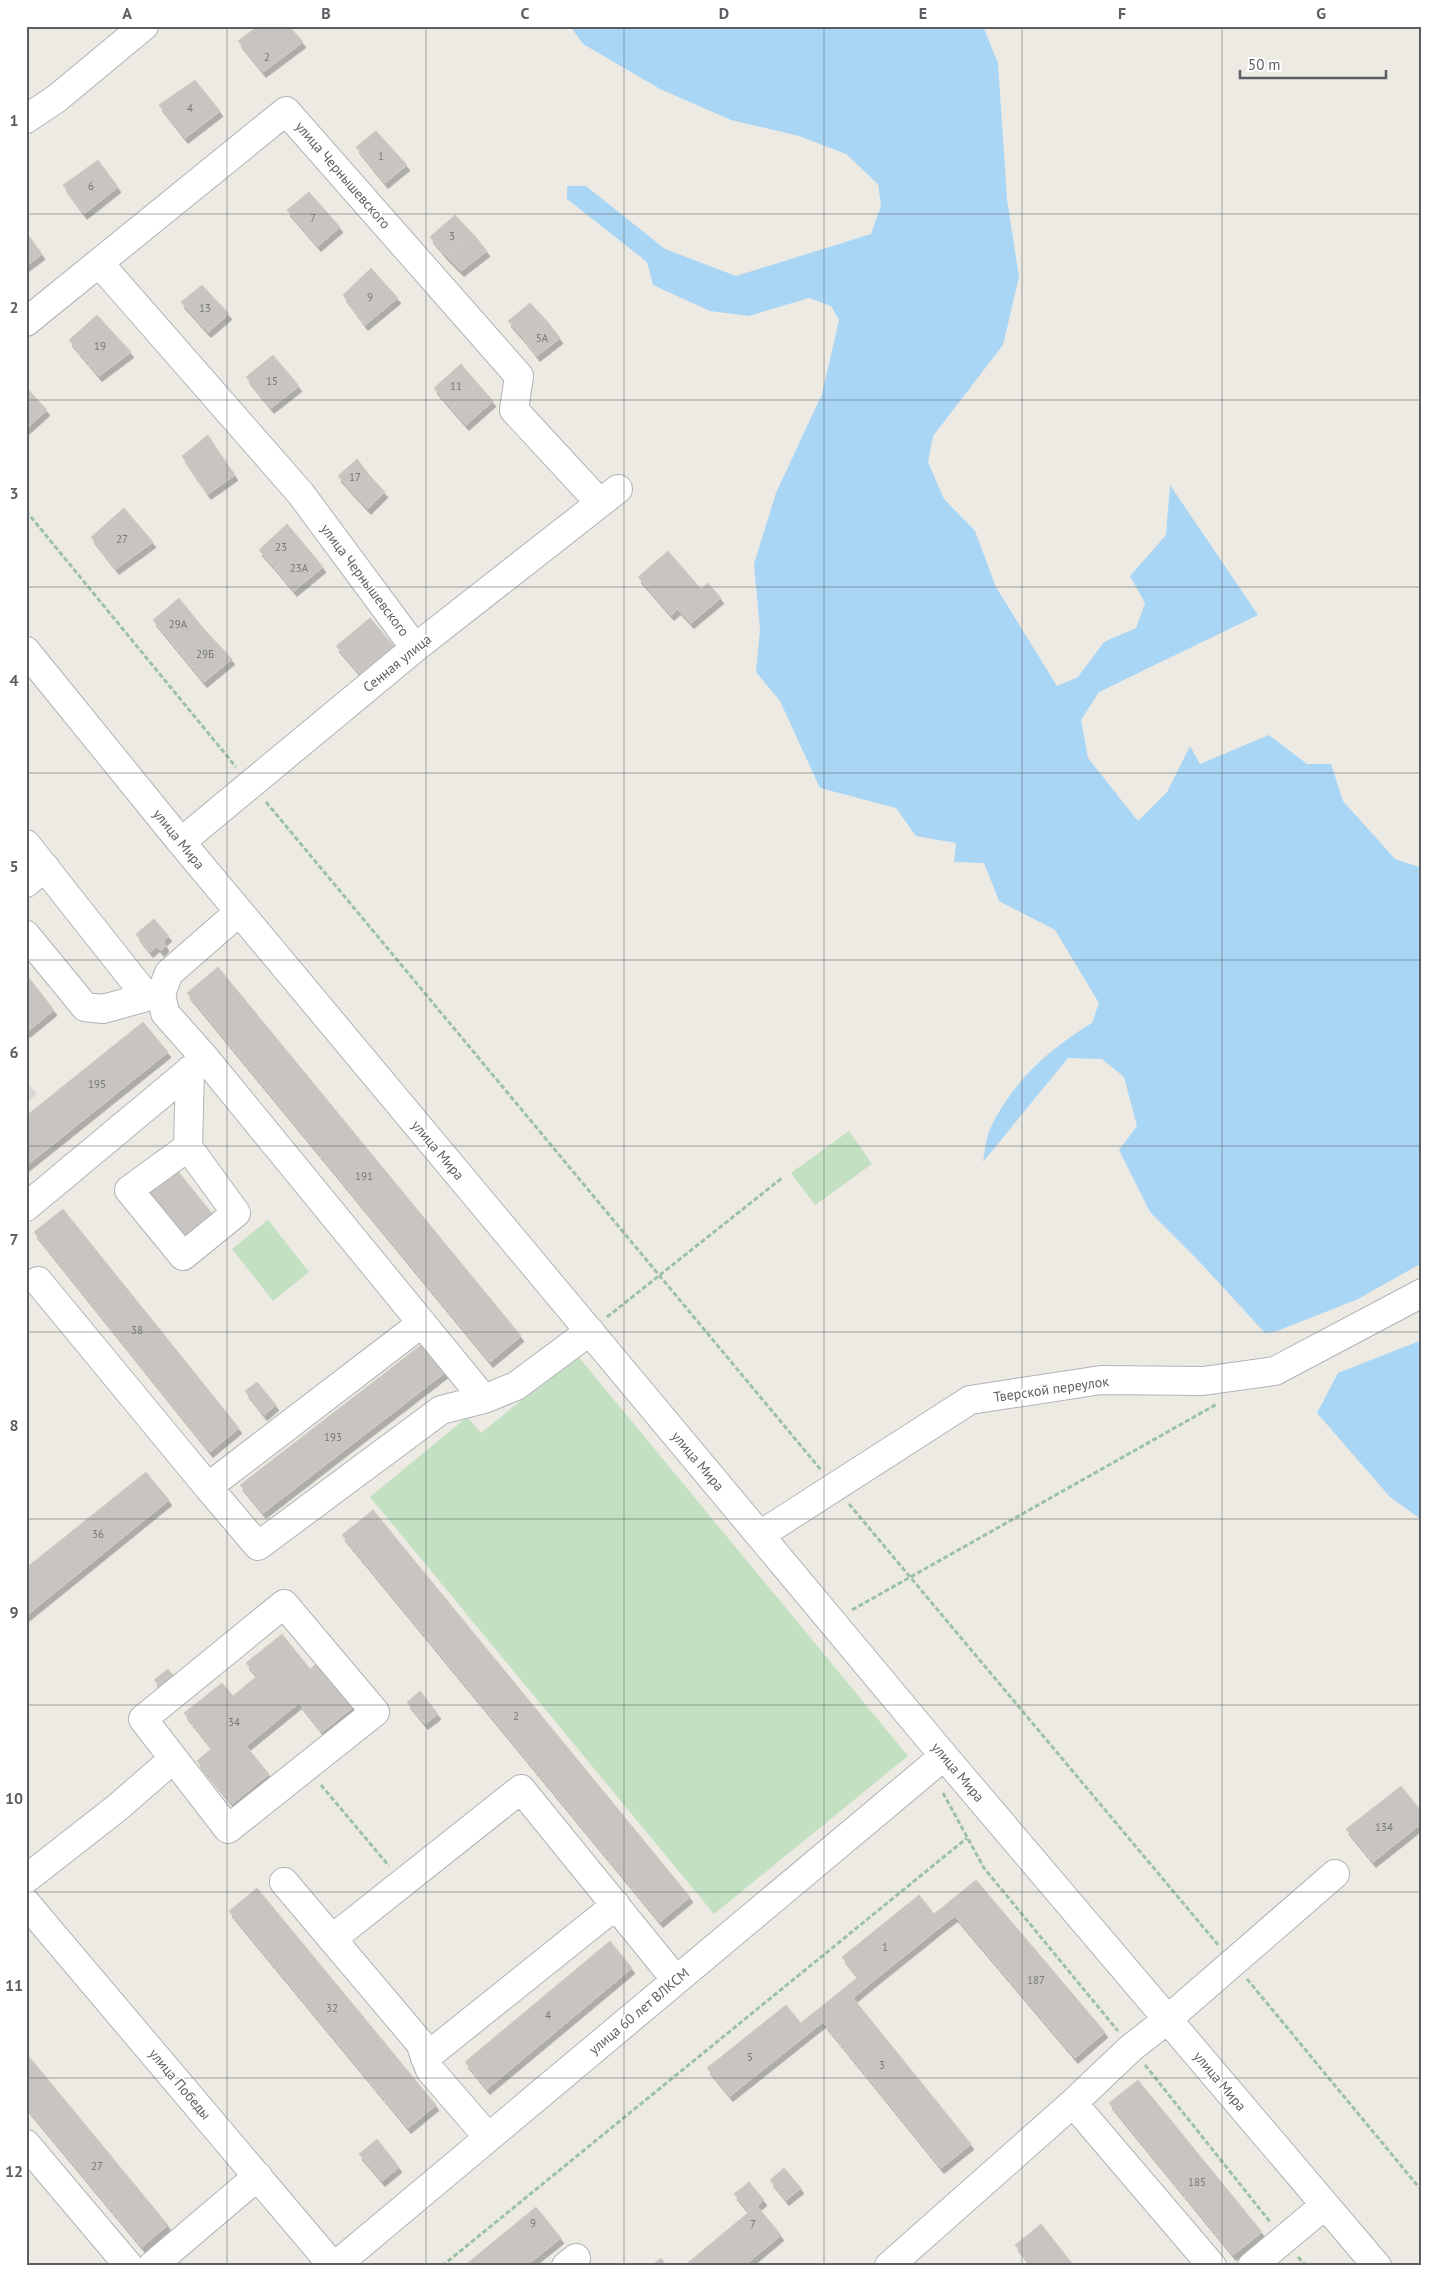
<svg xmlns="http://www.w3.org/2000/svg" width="1448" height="2292" viewBox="0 0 1448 2292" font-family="'PT Sans',sans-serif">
<defs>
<filter id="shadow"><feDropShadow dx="3" dy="5.5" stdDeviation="0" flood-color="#0004"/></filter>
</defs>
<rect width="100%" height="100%" fill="#eceae3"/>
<path fill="#dbd9d5" d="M 26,1081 L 37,1094 L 26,1103 Z"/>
<path fill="#c3e1c2" d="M 849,1131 L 872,1164 L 815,1205 L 791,1173 Z
M 268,1220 L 309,1272 L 273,1301 L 232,1249 Z
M 577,1355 L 908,1756 L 714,1914 L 370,1497 L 467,1417 L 481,1433 Z"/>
<path fill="#aad6f5" d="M 570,26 L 983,26 L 998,63 L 1007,199 L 1019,277 L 1003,345 L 933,436 L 928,462 L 944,499 L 975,531 L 996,587 L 1057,686 L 1078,677 L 1104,642 L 1136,628 L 1145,603 L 1130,576 L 1166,535 L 1170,485 L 1258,615 L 1099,692 L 1081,720 L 1088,758 L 1138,821 L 1167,792 L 1190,746 L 1200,764 L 1269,735 L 1307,764 L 1331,764 L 1343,801 L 1395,859 L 1422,868 L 1422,1263 L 1356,1300 L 1277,1331 L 1265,1333 L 1197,1259 L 1150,1212 L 1119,1150 L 1137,1126 L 1124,1077 L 1102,1059 L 1068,1058 L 983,1162 C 985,1152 986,1138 990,1129 C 1012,1082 1049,1049 1092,1023 L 1099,1003 L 1055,930 L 999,901 L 984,863 L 954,862 L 956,843 L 916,836 L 896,808 L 820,788 L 780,701 L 756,672 L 760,629 L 754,564 L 776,493 L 822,394 L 839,320 L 831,306 L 809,298 L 749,316 L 710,311 L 653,285 L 647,262 L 567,199 L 567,186 L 586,186 L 665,249 L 736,276 L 871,234 L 881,206 L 878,184 L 846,154 L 799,136 L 731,120 L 660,89 L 583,44 Z
M 1422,1340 L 1422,1520 L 1390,1497 L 1317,1413 L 1338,1373 Z"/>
<path fill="#c8c5c0" stroke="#d0cbc2" filter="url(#shadow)" d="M 258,26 L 289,26 L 303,42 L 263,72 L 238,41 Z
M 195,80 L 220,111 L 185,138 L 159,105 Z
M 376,131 L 407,165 L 385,183 L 356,147 Z
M 98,160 L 118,187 L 84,214 L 63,185 Z
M 309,192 L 340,227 L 318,246 L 287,210 Z
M 455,215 L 474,235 L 446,256 L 430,237 Z
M 26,232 L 42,254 L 26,266 Z
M 474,235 L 487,251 L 461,271 L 446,256 Z
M 371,268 L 398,298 L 365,325 L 343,295 Z
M 202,285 L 229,314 L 208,332 L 181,302 Z
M 530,303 L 547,321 L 524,339 L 508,321 Z
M 97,315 L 131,352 L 99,376 L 69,340 Z
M 547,321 L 560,338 L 537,356 L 524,339 Z
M 273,355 L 299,386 L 271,408 L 246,377 Z
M 461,364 L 478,384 L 451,408 L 434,388 Z
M 478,384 L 493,401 L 466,425 L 451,408 Z
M 26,387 L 47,410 L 26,429 Z
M 208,435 L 221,455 L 194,474 L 182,456 Z
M 221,455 L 235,475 L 208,494 L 194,474 Z
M 357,459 L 371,477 L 354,494 L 338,476 Z
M 371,477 L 385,492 L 368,509 L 354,494 Z
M 124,508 L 153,542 L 116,569 L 91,537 Z
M 287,524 L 304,544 L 275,568 L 259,550 Z
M 304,544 L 323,567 L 294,591 L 275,568 Z
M 668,551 L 701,589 L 708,583 L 721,598 L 691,623 L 678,609 L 671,615 L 638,577 Z
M 179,598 L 203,628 L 177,649 L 153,620 Z
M 370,618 L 394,646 L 360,674 L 336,646 Z
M 203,628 L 232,659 L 204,682 L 177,649 Z
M 154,919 L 169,936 L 163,941 L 166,946 L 161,951 L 157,946 L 150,952 L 136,934 Z
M 218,967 L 521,1336 L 490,1362 L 187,993 Z
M 26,974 L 54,1010 L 27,1032 L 26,1031 Z
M 143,1022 L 168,1052 L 26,1166 L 26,1116 Z
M 177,1170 L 214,1216 L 184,1239 L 148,1193 Z
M 63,1209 L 239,1428 L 210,1452 L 34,1232 Z
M 425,1342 L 447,1371 L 263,1513 L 240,1485 Z
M 257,1382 L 276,1405 L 264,1415 L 245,1391 Z
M 146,1472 L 169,1500 L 26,1616 L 26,1568 Z
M 373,1510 L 690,1897 L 660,1922 L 342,1535 Z
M 282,1634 L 310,1669 L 322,1659 L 358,1703 L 322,1732 L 299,1703 L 246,1746 L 269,1774 L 232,1804 L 197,1761 L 212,1748 L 184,1713 L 222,1683 L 233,1696 L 257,1676 L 246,1663 Z
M 168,1669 L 177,1680 L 163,1691 L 154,1680 Z
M 420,1691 L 438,1714 L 425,1724 L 407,1702 Z
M 1401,1786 L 1422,1812 L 1422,1823 L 1373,1862 L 1346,1829 Z
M 976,1880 L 1105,2032 L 1075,2058 L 955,1916 L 943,1925 L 934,1914 Z
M 257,1888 L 436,2105 L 408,2128 L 229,1911 Z
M 919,1895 L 943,1925 L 866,1987 L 842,1957 Z
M 610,1941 L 632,1968 L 487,2089 L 465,2062 Z
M 858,1977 L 866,1987 L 853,1998 L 971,2144 L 941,2168 L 823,2022 L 809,2033 L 801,2023 Z
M 786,2005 L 809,2033 L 730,2096 L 707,2068 Z
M 26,2053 L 168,2225 L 142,2247 L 26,2107 Z
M 1138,2080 L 1262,2232 L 1233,2255 L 1109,2103 Z
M 377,2139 L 399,2167 L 382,2181 L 359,2154 Z
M 784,2168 L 801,2188 L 786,2200 L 770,2180 Z
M 749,2182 L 764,2200 L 757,2206 L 781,2235 L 744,2266 L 684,2266 L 749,2212 L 734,2194 Z
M 536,2207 L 561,2238 L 526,2266 L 464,2266 Z
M 1041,2224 L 1074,2266 L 1032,2266 L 1015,2245 Z
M 661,2258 L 667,2266 L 651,2266 Z"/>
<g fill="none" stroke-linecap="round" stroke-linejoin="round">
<defs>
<path id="minor" d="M 26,119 L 56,99 L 144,26
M 99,263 L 301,494 L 415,648
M 26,322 L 286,111 L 519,376 L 514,410 L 600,503
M 26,651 L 181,842 L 944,1756 L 1377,2266
M 181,842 L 415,648 L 618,489
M 26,844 L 147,997
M 26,883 L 45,867
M 239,912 L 169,973 L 161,993 L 165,1013 L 205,1058 L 484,1399
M 26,935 L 85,1007 L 103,1009 L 161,993
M 188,1147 L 236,1213 L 183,1256 L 129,1190 L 188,1147 L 190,1070
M 26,1207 L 200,1062
M 38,1281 L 208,1487
M 422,1323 L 208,1487 L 258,1546 L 441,1410 L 484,1399 L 516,1386 L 590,1331
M 760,1535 L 970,1400 L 1101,1380 L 1203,1381 L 1275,1371 L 1422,1293
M 284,1604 L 375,1712 L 228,1829 L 143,1719 Z
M 26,1879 L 118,1807 L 172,1760
M 284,1882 L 420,2043 L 430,2070 L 488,2137
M 26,1903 L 333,2266
M 332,1939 L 521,1789 L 676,1980
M 425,2058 L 616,1905
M 1073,2103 L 1212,2266
M 26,2144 L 129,2266
M 152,2266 L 258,2176
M 335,2266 L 944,1756
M 566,2266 L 576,2258
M 889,2266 L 1073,2103 L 1131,2048 L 1168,2019 L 1335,1874
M 1252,2266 L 1325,2205"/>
</defs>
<use href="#minor" stroke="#b0b3b7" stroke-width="30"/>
<path stroke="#9cc2a6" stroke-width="3" stroke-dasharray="5 2.5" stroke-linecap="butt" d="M 26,511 L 236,767
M 266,802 L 821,1470
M 607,1317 L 782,1178
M 849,1504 L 1219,1946
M 852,1610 L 1217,1404
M 321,1785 L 389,1866
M 943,1793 L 984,1868 L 1118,2031
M 1247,1979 L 1422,2191
M 1145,2065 L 1271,2223
M 1298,2257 L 1306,2266
M 442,2266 L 967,1838"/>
<use href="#minor" stroke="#fff" stroke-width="28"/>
</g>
<path fill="none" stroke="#5b5e62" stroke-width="1" stroke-opacity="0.55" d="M 227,26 L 227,2266M 426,26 L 426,2266M 624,26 L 624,2266M 824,26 L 824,2266M 1022,26 L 1022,2266M 1222,26 L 1222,2266M 26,214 L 1422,214M 26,400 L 1422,400M 26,587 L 1422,587M 26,773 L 1422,773M 26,960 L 1422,960M 26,1146 L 1422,1146M 26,1332 L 1422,1332M 26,1519 L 1422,1519M 26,1705 L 1422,1705M 26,1892 L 1422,1892M 26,2078 L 1422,2078"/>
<g text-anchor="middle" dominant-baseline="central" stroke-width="4" stroke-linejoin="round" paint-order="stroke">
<g font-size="11" fill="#76787a">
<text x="267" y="57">2</text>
<text x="190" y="108">4</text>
<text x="381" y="156">1</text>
<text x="91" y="186">6</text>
<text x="313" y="218">7</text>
<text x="452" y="236">3</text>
<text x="370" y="297">9</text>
<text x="205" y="308">13</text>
<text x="542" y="338">5А</text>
<text x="100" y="346">19</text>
<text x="272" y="381">15</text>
<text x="456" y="386">11</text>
<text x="355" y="477">17</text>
<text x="122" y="539">27</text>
<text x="281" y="547">23</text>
<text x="299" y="568">23А</text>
<text x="178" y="624">29А</text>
<text x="205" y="654">29Б</text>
<text x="97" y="1084">195</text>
<text x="364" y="1176">191</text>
<text x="137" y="1330">38</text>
<text x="333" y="1437">193</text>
<text x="98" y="1534">36</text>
<text x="516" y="1716">2</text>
<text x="234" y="1722">34</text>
<text x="1384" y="1827">134</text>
<text x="885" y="1947">1</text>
<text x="1036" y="1980">187</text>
<text x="332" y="2008">32</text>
<text x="548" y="2015">4</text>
<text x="750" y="2057">5</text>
<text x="882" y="2065">3</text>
<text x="97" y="2166">27</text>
<text x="1197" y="2182">185</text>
<text x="533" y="2223">9</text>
<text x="753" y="2224">7</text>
</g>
<g font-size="14" fill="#5b5e62" stroke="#fff">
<text transform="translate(343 175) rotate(49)">улица Чернышевского</text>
<text transform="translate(365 580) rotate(53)">улица Чернышевского</text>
<text transform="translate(397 663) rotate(-39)">Сенная улица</text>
<text transform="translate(179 839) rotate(51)">улица Мира</text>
<text transform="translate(438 1150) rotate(50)">улица Мира</text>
<text transform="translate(1051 1389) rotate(-8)">Тверской переулок</text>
<text transform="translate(698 1461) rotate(50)">улица Мира</text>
<text transform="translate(958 1772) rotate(50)">улица Мира</text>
<text transform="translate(639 2011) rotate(-40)">улица 60 лет ВЛКСМ</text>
<text transform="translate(1220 2081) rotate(50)">улица Мира</text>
<text transform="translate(180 2084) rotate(50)">улица Победы</text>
</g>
</g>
<rect width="1448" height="2292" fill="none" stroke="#ffffff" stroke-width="55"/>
<path d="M1240 70v8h146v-8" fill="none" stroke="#5b5e62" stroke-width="2.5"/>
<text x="1248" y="70" font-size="15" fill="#5b5e62" stroke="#ffffff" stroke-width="4" paint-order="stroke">50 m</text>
<rect x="28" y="28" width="1392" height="2236" fill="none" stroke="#5b5e62" stroke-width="2"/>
<g font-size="16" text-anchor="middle" font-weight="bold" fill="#5b5e62">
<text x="127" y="19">A</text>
<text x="326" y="19">B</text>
<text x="525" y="19">C</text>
<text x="724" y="19">D</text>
<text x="923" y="19">E</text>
<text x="1122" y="19">F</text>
<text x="1321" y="19">G</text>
<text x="14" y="126">1</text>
<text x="14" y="313">2</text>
<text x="14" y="499">3</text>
<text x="14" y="686">4</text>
<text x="14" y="872">5</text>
<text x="14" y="1058">6</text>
<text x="14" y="1245">7</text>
<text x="14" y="1431">8</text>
<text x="14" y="1618">9</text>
<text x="14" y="1804">10</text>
<text x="14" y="1991">11</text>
<text x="14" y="2177">12</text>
</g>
</svg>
